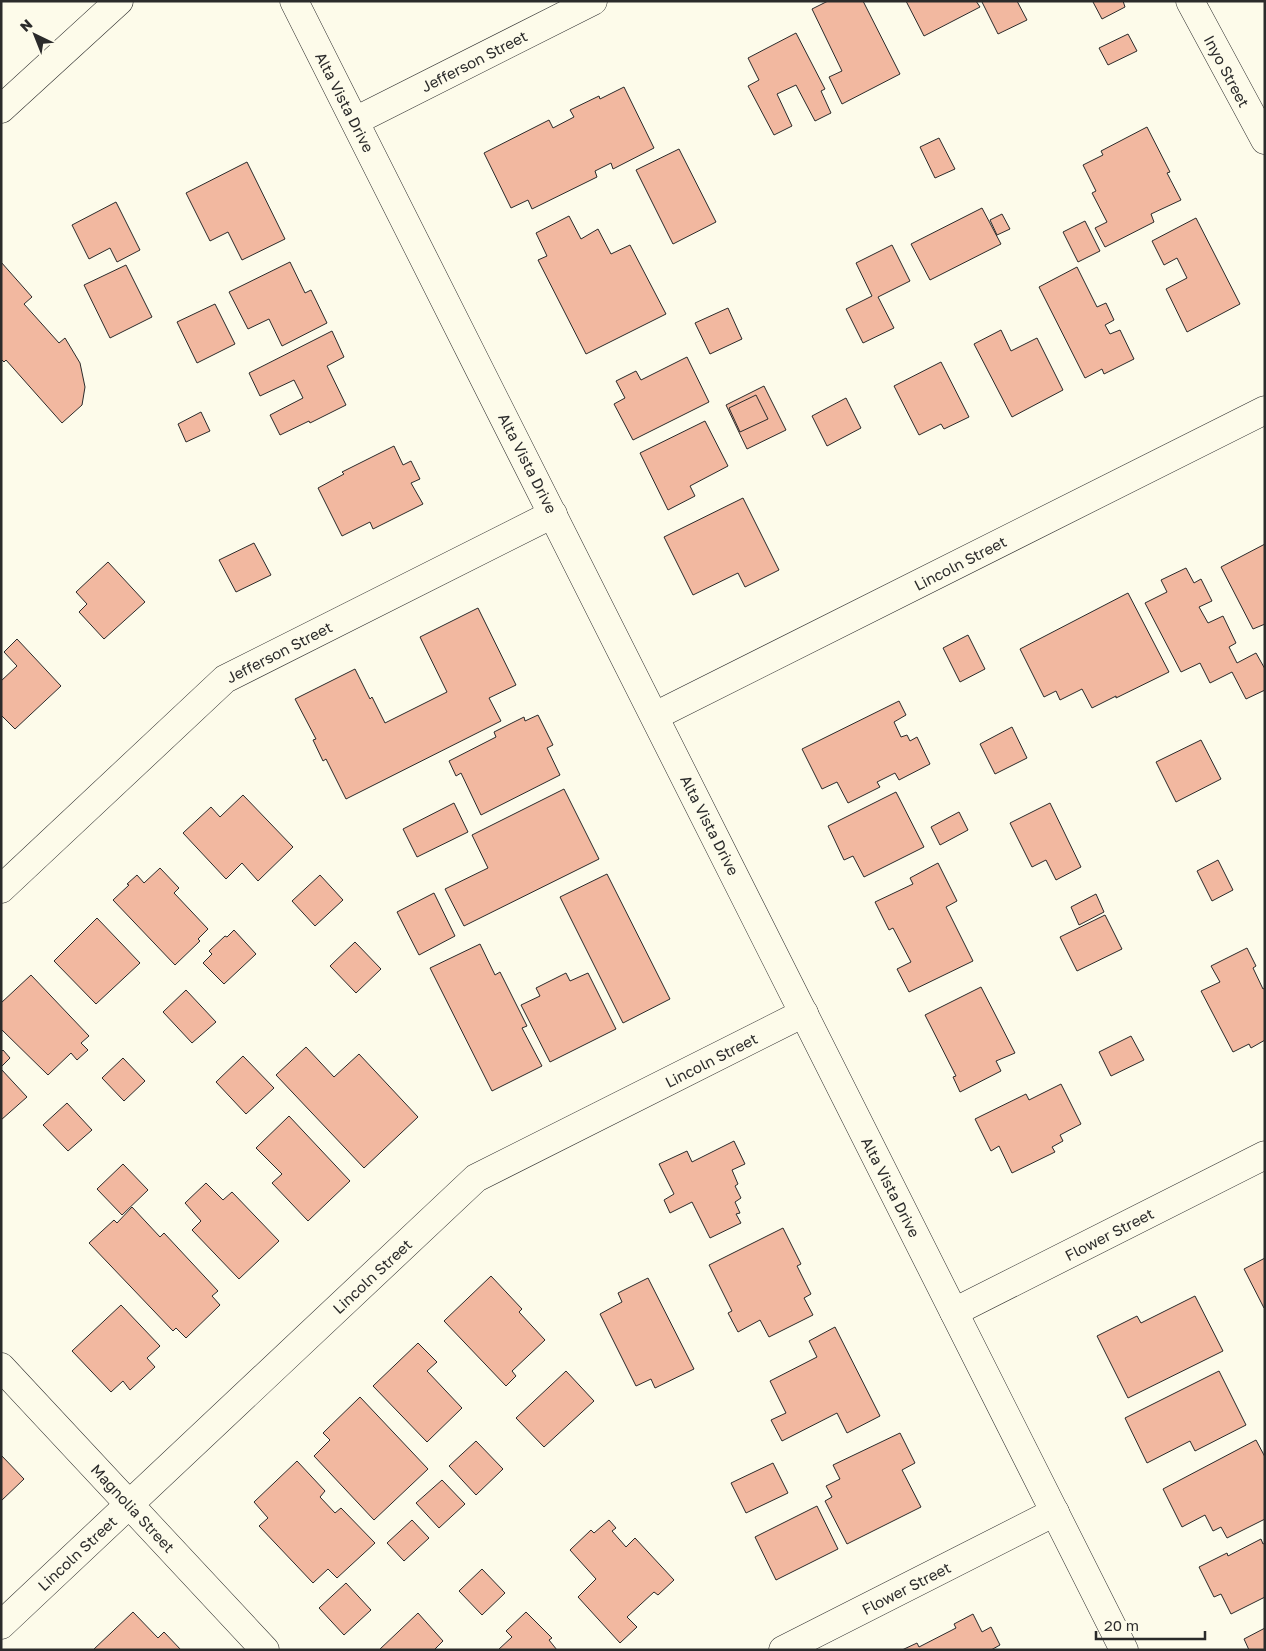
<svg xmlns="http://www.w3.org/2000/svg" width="1266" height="1651" viewBox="0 0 1266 1651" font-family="'Golos Text',sans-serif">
<rect width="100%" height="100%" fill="#fdfbea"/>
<path fill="#f2b8a0" stroke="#2b2b2b" d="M 828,1 L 863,1 L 900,74 L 842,104 L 829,77 L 842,71 L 812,9 Z
M 906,1 L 976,1 L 980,7 L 924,36 Z
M 983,1 L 1017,1 L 1027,20 L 998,34 L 982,2 Z
M 1095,1 L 1123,1 L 1125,7 L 1102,19 L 1093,2 Z
M 796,33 L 825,89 L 821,91 L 831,113 L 815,121 L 796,85 L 777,94 L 792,126 L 774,135 L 748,86 L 759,80 L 748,58 Z
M 1128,34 L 1137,51 L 1108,65 L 1099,48 Z
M 624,87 L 654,148 L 613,169 L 611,163 L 595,171 L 597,177 L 532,209 L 528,200 L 511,208 L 484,153 L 549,120 L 553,128 L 574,117 L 570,110 L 599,96 L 600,99 Z
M 1147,127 L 1170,172 L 1167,173 L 1181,200 L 1151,214 L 1154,222 L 1105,247 L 1095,228 L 1107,222 L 1092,193 L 1096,191 L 1083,165 L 1103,155 L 1101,151 Z
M 939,138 L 955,169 L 935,178 L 920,147 Z
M 679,149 L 716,222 L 673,244 L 636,170 Z
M 247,162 L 285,239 L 242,260 L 228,232 L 210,241 L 186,193 Z
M 116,202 L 140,250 L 117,262 L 110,248 L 89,259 L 72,225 Z
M 982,208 L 1001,244 L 930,280 L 911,244 Z
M 1002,214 L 1010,229 L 997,235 L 990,220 Z
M 569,216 L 581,239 L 598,229 L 611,254 L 630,245 L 666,314 L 586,354 L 538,260 L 547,256 L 536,233 Z
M 1196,218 L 1240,304 L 1187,332 L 1166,289 L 1187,278 L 1177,258 L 1164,265 L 1152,241 Z
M 1085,221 L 1100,251 L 1078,262 L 1063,232 Z
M 892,245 L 910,281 L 878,297 L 894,328 L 863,343 L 846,309 L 872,296 L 856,263 Z
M 1,262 L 32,297 L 24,304 L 59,343 L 65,338 L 80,363 L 85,387 L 82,405 L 62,423 L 6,360 L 4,362 L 1,359 Z
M 290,262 L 305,293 L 311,290 L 327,323 L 282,346 L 269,319 L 248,329 L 229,292 Z
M 126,265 L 152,317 L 110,338 L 84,285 Z
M 1077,267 L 1097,307 L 1106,303 L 1114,320 L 1105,325 L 1110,334 L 1120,330 L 1134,359 L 1104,374 L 1102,369 L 1085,378 L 1039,287 Z
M 215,304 L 235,344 L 197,363 L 177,322 Z
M 728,308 L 742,339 L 710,354 L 695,323 Z
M 1001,330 L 1011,351 L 1037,338 L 1063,390 L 1012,417 L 974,344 Z
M 332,331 L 344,357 L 327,366 L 346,405 L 310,423 L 309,421 L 280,435 L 270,415 L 303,398 L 294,380 L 260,396 L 249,373 Z
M 687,357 L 709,402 L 633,440 L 614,404 L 625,398 L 616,381 L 636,371 L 641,380 Z
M 941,362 L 969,417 L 944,429 L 941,424 L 919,435 L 894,386 Z
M 764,386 L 786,430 L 747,449 L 726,405 Z
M 756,395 L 768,419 L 740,432 L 729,408 Z
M 846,398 L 861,428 L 827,446 L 812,416 Z
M 201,412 L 210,431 L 186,442 L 178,424 Z
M 705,421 L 728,466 L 690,486 L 695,496 L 668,510 L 640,453 Z
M 394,446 L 403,465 L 411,461 L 420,479 L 411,483 L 423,504 L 373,529 L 370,522 L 342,536 L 318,488 L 344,474 L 342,472 Z
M 743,498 L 779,570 L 745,587 L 738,573 L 693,595 L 664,537 Z
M 254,543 L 271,575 L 236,592 L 219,560 Z
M 1265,544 L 1265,624 L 1253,629 L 1221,567 Z
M 108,562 L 145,602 L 104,639 L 79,612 L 87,604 L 76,592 Z
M 1186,568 L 1194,583 L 1201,579 L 1212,601 L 1199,607 L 1208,623 L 1223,616 L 1236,643 L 1229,647 L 1237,663 L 1256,653 L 1265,669 L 1265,690 L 1246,699 L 1232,672 L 1210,683 L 1200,663 L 1181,672 L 1145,603 L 1167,592 L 1161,580 Z
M 1128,593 L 1169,672 L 1116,698 L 1116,696 L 1092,708 L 1082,689 L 1060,700 L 1056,691 L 1044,697 L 1020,649 Z
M 478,608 L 516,685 L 489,698 L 501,721 L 346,799 L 326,759 L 323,761 L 313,740 L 316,739 L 295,699 L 355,669 L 370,699 L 372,697 L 385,723 L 447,692 L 420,637 Z
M 968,635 L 985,669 L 960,682 L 943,648 Z
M 17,639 L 61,686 L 15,729 L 1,715 L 1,681 L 17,666 L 4,652 Z
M 899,701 L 906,715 L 894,722 L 901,737 L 907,735 L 910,741 L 917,737 L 930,764 L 899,780 L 895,773 L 877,782 L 880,787 L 848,803 L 837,782 L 822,789 L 802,749 Z
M 538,715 L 553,745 L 547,748 L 560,775 L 481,815 L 461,773 L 456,776 L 449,761 L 496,737 L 494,732 L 524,717 L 525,721 Z
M 1012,727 L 1027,758 L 995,774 L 980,744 Z
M 1201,740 L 1221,779 L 1176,802 L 1156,762 Z
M 564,789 L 599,859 L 464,926 L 445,889 L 488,868 L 472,835 Z
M 896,792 L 924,847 L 864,877 L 853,856 L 844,860 L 828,826 Z
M 243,795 L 293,847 L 258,881 L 242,863 L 226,879 L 183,833 L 211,807 L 220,817 Z
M 454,803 L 468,832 L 417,857 L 403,829 Z
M 1050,803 L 1081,867 L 1056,880 L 1046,860 L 1032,867 L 1010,823 Z
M 959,812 L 968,830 L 940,845 L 931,827 Z
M 1218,860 L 1233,890 L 1212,901 L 1197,871 Z
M 938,863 L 957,901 L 946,907 L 973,961 L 909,992 L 897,969 L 911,962 L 893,928 L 889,930 L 875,902 L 913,884 L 910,878 Z
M 160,868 L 179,888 L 174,893 L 208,929 L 198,939 L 200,941 L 175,965 L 113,900 L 129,885 L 127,884 L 137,875 L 144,883 Z
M 607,874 L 670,999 L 623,1023 L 560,897 Z
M 320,875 L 343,900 L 315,926 L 292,901 Z
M 434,893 L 455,936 L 419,955 L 397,912 Z
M 1096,894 L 1104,912 L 1079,925 L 1071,907 Z
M 1105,915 L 1122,949 L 1077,971 L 1060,937 Z
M 97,918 L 140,963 L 96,1004 L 54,961 Z
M 234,930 L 256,954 L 224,984 L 203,963 L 212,954 L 209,951 L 225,936 L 227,937 Z
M 355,942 L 381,969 L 356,993 L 330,966 Z
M 480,944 L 495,975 L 500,972 L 527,1026 L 522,1028 L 542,1066 L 492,1091 L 430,968 Z
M 1247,948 L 1256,966 L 1253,968 L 1263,989 L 1265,988 L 1265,1040 L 1251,1048 L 1249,1044 L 1233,1052 L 1201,991 L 1220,982 L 1211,966 Z
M 566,973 L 570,981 L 588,973 L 616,1029 L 550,1062 L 521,1005 L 540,996 L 536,988 Z
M 31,975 L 89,1036 L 81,1043 L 88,1050 L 77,1060 L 71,1053 L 48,1075 L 1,1029 L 1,1003 Z
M 981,987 L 1015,1053 L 996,1061 L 1001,1071 L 960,1092 L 953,1077 L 956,1076 L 925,1015 Z
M 186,990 L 216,1022 L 192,1043 L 163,1012 Z
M 1131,1036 L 1144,1060 L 1111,1076 L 1099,1052 Z
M 306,1047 L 334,1077 L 359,1054 L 418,1117 L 364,1168 L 276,1075 Z
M 3,1050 L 10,1058 L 1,1067 L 1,1052 Z
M 243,1056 L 274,1088 L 246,1114 L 216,1082 Z
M 123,1058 L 145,1081 L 124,1101 L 102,1078 Z
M 1,1069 L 27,1097 L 1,1120 Z
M 1061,1084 L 1081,1124 L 1060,1135 L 1063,1141 L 1052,1147 L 1055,1152 L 1012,1173 L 999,1146 L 991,1151 L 975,1119 L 1026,1094 L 1029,1100 Z
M 67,1103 L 92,1130 L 68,1151 L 43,1125 Z
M 289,1116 L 350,1181 L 308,1221 L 272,1183 L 282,1174 L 256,1148 Z
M 734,1141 L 745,1164 L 732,1170 L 738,1184 L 735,1186 L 741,1198 L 735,1202 L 740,1213 L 736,1214 L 741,1223 L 710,1238 L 692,1202 L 670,1213 L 664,1200 L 674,1194 L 659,1164 L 687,1151 L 692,1162 Z
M 123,1164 L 148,1190 L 122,1215 L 97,1189 Z
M 206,1183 L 223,1200 L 232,1192 L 279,1241 L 239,1279 L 192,1230 L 201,1221 L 185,1203 Z
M 132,1207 L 160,1237 L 164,1233 L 218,1291 L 212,1296 L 220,1305 L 186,1338 L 176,1328 L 173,1331 L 89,1243 L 114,1220 L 117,1223 Z
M 783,1228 L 801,1264 L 797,1266 L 811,1294 L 804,1298 L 813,1315 L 769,1337 L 760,1320 L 738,1332 L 728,1313 L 732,1311 L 709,1265 Z
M 1265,1258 L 1265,1307 L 1264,1308 L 1244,1269 Z
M 491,1276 L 522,1309 L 519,1312 L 545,1340 L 512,1371 L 516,1376 L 506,1386 L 444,1321 Z
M 648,1278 L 694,1369 L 655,1388 L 651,1379 L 636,1386 L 600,1314 L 622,1302 L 618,1293 Z
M 1195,1296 L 1223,1351 L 1128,1398 L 1097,1336 L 1137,1316 L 1141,1323 Z
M 121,1305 L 160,1346 L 147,1358 L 155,1367 L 130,1390 L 123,1381 L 111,1392 L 72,1351 Z
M 835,1327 L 880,1416 L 847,1433 L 837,1413 L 782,1441 L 771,1420 L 786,1413 L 770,1381 L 817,1357 L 809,1341 Z
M 418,1343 L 437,1362 L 427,1371 L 462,1408 L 427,1442 L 373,1386 Z
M 566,1371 L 594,1401 L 544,1447 L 516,1418 Z
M 1219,1371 L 1246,1425 L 1195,1451 L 1190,1441 L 1147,1463 L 1125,1418 Z
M 360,1397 L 428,1469 L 374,1520 L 314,1456 L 330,1440 L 323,1433 Z
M 900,1433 L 915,1463 L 902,1470 L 921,1507 L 847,1544 L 825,1501 L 832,1497 L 826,1486 L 840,1479 L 833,1465 Z
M 1256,1440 L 1265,1457 L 1265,1519 L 1227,1538 L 1221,1527 L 1213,1531 L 1205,1515 L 1182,1527 L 1163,1489 Z
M 476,1441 L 503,1469 L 476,1495 L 449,1466 Z
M 1,1455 L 24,1479 L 1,1501 Z
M 297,1461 L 325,1491 L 320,1497 L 335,1513 L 341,1508 L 375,1543 L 337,1578 L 328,1569 L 313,1583 L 259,1526 L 268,1518 L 254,1502 Z
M 773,1463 L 788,1493 L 746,1513 L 731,1483 Z
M 442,1480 L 465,1504 L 439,1528 L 416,1503 Z
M 817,1506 L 838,1549 L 776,1580 L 755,1537 Z
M 412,1520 L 429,1538 L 404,1561 L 387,1543 Z
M 609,1520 L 616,1528 L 612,1531 L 626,1547 L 635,1538 L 674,1580 L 658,1595 L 654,1592 L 627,1617 L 637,1627 L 620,1643 L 578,1597 L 596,1579 L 570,1550 L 591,1530 L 594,1533 Z
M 1261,1539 L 1263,1544 L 1265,1543 L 1265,1597 L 1231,1614 L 1221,1594 L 1214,1597 L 1199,1567 L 1227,1553 L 1228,1556 Z
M 482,1569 L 505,1593 L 482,1615 L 459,1591 Z
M 346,1583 L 371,1610 L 344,1635 L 319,1608 Z
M 133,1612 L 158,1638 L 164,1632 L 181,1650 L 93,1650 Z
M 526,1612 L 552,1638 L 549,1640 L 557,1650 L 498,1650 L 512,1637 L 506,1631 Z
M 418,1613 L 443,1641 L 434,1650 L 379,1650 Z
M 973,1614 L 982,1632 L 991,1627 L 1000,1645 L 991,1650 L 902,1650 L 917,1643 L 919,1647 L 956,1628 L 954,1624 Z
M 1265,1628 L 1265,1650 L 1249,1650 L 1244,1639 Z"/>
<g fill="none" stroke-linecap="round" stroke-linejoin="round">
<defs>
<path id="minor" d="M 1190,1 L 1265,140
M 355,121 L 593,1
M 655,716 L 1265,410
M 1,889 L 225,679 L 553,514
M 954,1312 L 1265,1155
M 1,1367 L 265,1650
M 1,1625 L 476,1178 L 804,1013
M 783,1650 L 1055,1512"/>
<path id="tertiary" d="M 294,1 L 1124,1650
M 1,109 L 119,1"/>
</defs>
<use href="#minor" stroke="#2b2b2b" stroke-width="29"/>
<use href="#tertiary" stroke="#2b2b2b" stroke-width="29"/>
<use href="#minor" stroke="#fdfbea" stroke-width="28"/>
<use href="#tertiary" stroke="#fdfbea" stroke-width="28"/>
</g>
<g text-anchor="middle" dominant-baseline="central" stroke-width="4" stroke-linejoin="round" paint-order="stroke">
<g font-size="15" fill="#2b2b2b" stroke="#fdfbea">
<text transform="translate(474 61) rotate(-27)">Jefferson Street</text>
<text transform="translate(1227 71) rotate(62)">Inyo Street</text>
<text transform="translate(345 102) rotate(63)">Alta Vista Drive</text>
<text transform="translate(528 463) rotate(63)">Alta Vista Drive</text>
<text transform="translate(960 563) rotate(-27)">Lincoln Street</text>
<text transform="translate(279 652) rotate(-27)">Jefferson Street</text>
<text transform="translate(710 825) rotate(63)">Alta Vista Drive</text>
<text transform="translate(711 1060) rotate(-27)">Lincoln Street</text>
<text transform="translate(891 1187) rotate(63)">Alta Vista Drive</text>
<text transform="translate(1109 1234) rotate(-27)">Flower Street</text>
<text transform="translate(372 1276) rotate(-43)">Lincoln Street</text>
<text transform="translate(133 1508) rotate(47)">Magnolia Street</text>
<text transform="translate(77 1553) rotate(-43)">Lincoln Street</text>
<text transform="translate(906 1588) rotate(-27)">Flower Street</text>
</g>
</g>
<rect width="1266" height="1651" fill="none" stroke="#2b2b2b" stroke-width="5"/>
<g transform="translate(35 35) rotate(317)" stroke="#fdfbea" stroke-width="4" paint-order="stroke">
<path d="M0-4L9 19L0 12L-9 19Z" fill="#2b2b2b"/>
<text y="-8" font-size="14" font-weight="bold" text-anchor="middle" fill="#2b2b2b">N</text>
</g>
<path d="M1096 1631v8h109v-8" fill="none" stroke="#2b2b2b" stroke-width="2.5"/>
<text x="1104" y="1631" font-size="15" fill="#2b2b2b" stroke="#fdfbea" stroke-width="4" paint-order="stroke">20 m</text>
</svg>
